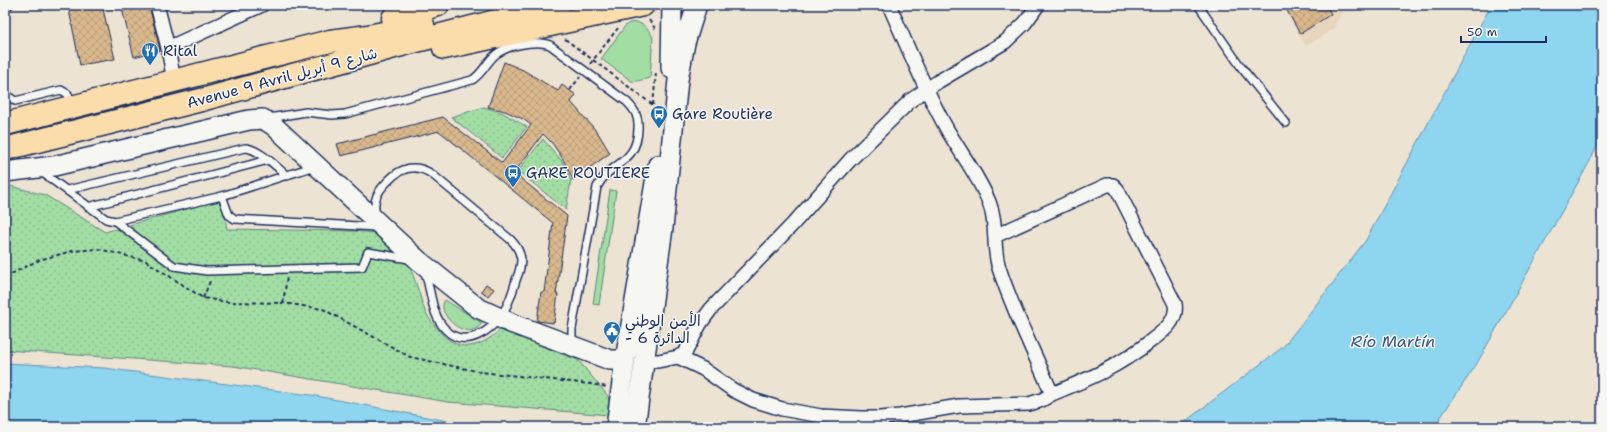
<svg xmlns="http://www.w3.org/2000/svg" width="1607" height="432" viewBox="0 0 1607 432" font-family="'Shantell Sans','Playpen Sans Arabic',sans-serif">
<defs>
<pattern id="park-dots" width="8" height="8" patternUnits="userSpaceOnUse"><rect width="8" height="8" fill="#a2dda4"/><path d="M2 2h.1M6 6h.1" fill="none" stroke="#8bbe90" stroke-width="1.8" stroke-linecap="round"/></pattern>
<pattern id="building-cross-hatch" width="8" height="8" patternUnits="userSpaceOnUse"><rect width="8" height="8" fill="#d9b88c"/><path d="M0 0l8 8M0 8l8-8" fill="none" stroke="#ba9e7b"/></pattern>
</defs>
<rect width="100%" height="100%" fill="#ede3d3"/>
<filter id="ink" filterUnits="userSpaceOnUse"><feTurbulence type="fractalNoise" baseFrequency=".025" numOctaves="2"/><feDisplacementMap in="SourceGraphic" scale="8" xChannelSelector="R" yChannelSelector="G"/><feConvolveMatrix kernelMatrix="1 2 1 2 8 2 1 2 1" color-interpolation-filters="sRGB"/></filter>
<g filter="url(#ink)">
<path fill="#e7d6be" d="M 1282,5 L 1345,5 L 1333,30 L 1306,46 Z"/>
<path fill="#a2dda4" stroke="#5e8681" d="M 637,22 C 644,25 650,30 653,38 L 650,78 L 633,82 L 601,59 L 625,26 L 629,23 Z
M 610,190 L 616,191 L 599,305 L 593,304 Z
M 445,300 L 482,323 C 468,345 434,313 445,300 Z"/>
<path fill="url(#park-dots)" stroke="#5e8681" d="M 484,107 L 503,113 L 527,127 L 502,158 L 451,117 Z
M 543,139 L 562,161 L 571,180 L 566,210 L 518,171 Z
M 5,186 L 10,186 L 45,195 L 105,232 L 222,199 L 227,229 L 352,231 L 378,233 C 386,242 402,254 408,264 C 416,279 419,295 425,311 C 429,319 435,327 441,333 C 461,354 481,347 500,330 L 578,360 L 608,396 L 610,405 L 609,415 L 448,402 L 233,366 L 5,350 Z"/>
<path fill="#8ed5ef" stroke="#6093b5" d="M 1491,5 L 1602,5 L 1602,136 L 1590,161 L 1476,365 L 1434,427 L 1178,427 L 1284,346 L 1366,240 Z
M 5,363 L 104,368 L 311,395 L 479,427 L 5,427 Z"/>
<path fill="url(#building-cross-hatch)" stroke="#1b2f5e" d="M 68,5 L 102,5 L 115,59 L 80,65 Z
M 121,5 L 149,5 L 160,50 L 134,57 Z
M 1284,5 L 1326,5 L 1331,14 L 1300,34 Z
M 504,62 L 523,70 L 558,91 L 562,85 L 576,95 L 571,102 L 598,133 L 610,153 L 573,180 L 563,159 L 552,143 L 543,134 L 514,173 L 567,216 L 556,294 L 558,294 L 554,323 L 537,321 L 541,292 L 544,292 L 553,223 L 439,131 L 341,156 L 337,144 L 443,117 L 502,163 L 531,125 L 523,119 L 505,111 L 488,107 Z
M 486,284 L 494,289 L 488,296 L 481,291 Z"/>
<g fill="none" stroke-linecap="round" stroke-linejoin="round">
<defs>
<path id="lane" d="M 1198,5 L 1241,67 L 1286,123
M 5,7 L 9,5
M 5,86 L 8,96 L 15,101 L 61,90 L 68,94 L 71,105
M 269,118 L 306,112 L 332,115 L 345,114 L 472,80 C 482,74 485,65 493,57 C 503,46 536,39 550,45 L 627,102 C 635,110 639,117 638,129 C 637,165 610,161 597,187 L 572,329 L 572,337 L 575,343
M 40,171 L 106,219 L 115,221 L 174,266 L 207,271 L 362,267 L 368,252 L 409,259
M 67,190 L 245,148 C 258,148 277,167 287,176
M 222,196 L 315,166
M 88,207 L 268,160
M 376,215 C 372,200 378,191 388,181 C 401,167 417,163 433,175 L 511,240 C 516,245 520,252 521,259 C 521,267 519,273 516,280 C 513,291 510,301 504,311 C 493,330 466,350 446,330 C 430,314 432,290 424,270
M 115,221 L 222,196 L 229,215 L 235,219 L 376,227"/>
<path id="street" d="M 157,5 L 168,48 L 174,81
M 889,5 C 908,47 925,91 948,131 C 962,155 979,177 989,202 C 998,224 992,246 999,268 C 1013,311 1034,352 1052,394 C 1091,378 1118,367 1152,340 C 1164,331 1178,320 1175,304 L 1117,189 L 1113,185 L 1107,185 L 995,236
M 168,48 L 262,5
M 678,357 L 703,369 L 733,390 L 753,400 L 782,409 L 821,416 L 861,418 L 881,418 L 900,416 L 959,406 L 1029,404 L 1042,400 L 1052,394
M 643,361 L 658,361 L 678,357 L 685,353 L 700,324 L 711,309 L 793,224 L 850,160 L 911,100 L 939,81 L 1005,42 L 1025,23 L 1038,5"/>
<path id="secondary" d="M 671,68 L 672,5
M 5,172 L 54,166 L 249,120 L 263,119 L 274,126 L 418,260 L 478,308 L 511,323 L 610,360 L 625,360
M 616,427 L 625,360 L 658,165
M 635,427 L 663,228 L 678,80 L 685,43 L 697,5"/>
<path id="highway" d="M 393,18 L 438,5
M 444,48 L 643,5
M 5,124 L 330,41 L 368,36 L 423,25
M 5,149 L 205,99 L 413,42 L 559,5"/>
</defs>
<use href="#lane" stroke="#1b2f5e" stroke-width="10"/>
<use href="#street" stroke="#1b2f5e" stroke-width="16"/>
<use href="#secondary" stroke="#1b2f5e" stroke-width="22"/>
<use href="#highway" stroke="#1b2f5e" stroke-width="25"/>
<path stroke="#1b2f5e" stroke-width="2" stroke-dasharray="4 3" stroke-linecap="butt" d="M 649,20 L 657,31
M 565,39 L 653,105
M 590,64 L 618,28
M 570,90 L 580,77
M 653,105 L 656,73
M 5,277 L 39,260 L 72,251 L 99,249 L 146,261 L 203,298 L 228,302 L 283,303 L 323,309 L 410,357 L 481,372 L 590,384 L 607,387
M 203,298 L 211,279
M 283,303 L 287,277"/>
<use href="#lane" stroke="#f6f6f2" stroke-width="7"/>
<use href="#street" stroke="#f6f6f2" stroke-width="13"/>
<use href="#secondary" stroke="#f6f6f2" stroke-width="19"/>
<use href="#highway" stroke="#fbddab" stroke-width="22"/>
</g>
</g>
<defs>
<symbol id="restaurant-pin" viewBox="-11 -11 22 30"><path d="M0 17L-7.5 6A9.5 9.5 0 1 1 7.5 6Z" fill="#1f6fb2" stroke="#f6f6f2"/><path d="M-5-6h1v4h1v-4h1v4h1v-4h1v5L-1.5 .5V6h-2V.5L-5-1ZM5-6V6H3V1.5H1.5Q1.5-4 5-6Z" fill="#fff"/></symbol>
<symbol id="bus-pin" viewBox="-11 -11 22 30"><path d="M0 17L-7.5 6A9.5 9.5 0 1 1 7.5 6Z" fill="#1f6fb2" stroke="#f6f6f2"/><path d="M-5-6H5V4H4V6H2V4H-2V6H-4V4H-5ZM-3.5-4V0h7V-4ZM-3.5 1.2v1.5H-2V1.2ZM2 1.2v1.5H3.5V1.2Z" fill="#fff"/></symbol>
<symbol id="civic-pin" viewBox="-11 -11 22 30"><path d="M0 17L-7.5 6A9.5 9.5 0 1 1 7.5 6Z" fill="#1f6fb2" stroke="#f6f6f2"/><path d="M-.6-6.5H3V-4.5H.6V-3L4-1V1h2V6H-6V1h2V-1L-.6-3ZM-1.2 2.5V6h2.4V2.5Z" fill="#fff"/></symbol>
</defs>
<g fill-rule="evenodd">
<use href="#restaurant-pin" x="140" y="41" width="20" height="27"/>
<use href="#bus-pin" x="649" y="104" width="20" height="27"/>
<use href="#bus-pin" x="503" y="163" width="20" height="27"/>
<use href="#civic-pin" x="602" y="320" width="20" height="27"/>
</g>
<g text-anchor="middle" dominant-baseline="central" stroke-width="3" stroke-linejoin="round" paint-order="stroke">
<g font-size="15" fill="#1b2f5e" stroke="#f6f6f2" text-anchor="start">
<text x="163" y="51">Rital</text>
<text x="672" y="114">Gare Routière</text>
<text x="526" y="173">GARE ROUTIERE</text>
<text x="625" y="321">الأمن الوطني<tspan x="625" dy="17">- الدائرة 6</tspan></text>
</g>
<g font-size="15" fill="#1b2f5e" stroke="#f6f6f2">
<text transform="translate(282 78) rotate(-15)">Avenue 9 Avril شارع 9 أبريل</text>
</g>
<g font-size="16" font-style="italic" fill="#385882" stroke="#f6f6f2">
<text x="1393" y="341">Río Martín</text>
</g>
</g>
<rect width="1607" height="432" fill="none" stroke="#f6f6f2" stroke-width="20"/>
<rect x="10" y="10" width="1587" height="412" fill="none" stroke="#1b2f5e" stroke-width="1.5" filter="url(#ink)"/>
<path d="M1461 36v6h85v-6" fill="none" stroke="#1b2f5e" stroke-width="2"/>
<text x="1467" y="36" font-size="12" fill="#1b2f5e" stroke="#f6f6f2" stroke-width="3" paint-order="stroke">50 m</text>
</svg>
